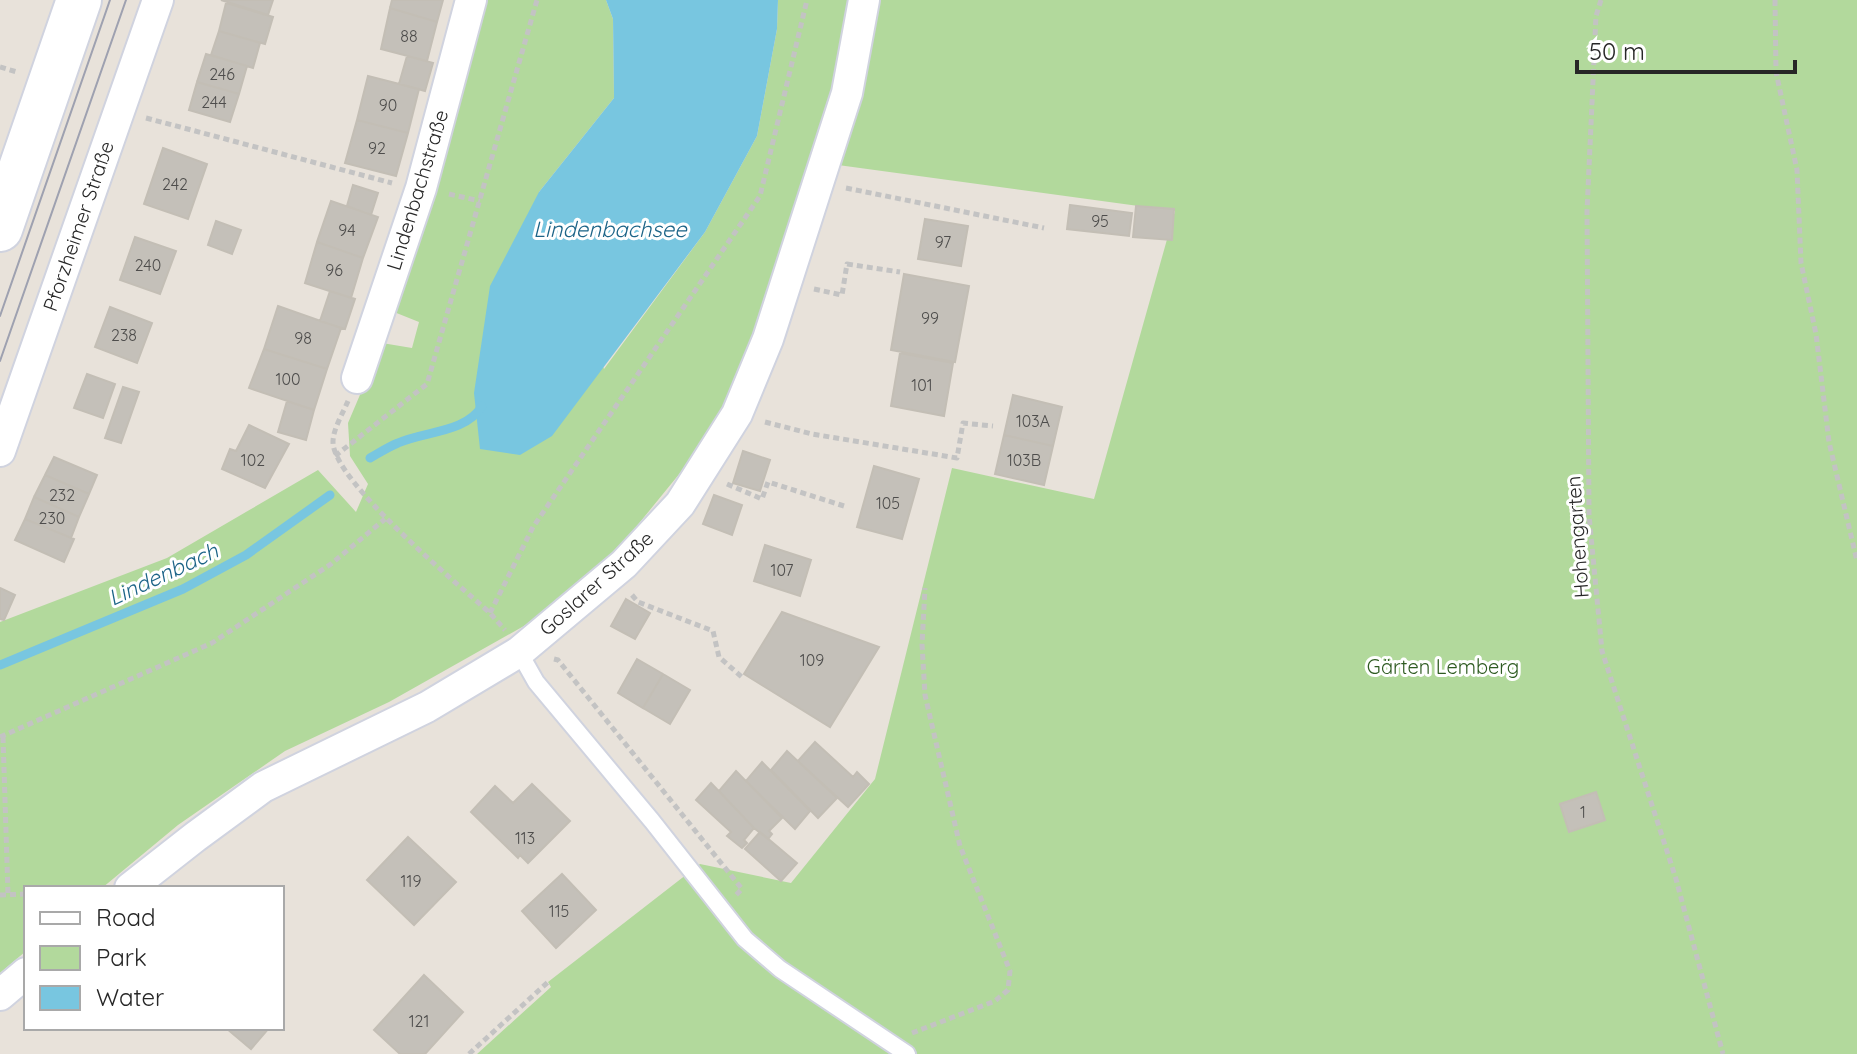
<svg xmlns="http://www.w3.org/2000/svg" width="1857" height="1054" viewBox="0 0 1857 1054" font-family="Quicksand,sans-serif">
<rect width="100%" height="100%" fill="#e8e2da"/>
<path fill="#b2d99c" d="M 482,0 L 606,0 L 613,19 L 614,98 L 539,192 L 604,369 L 705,232 L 757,136 L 777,29 L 778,0 L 855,0 L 839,91 L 729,413 L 596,576 L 538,618 L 389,702 L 285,751 L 178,825 L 102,888 L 26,888 L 26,951 L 0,973 L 0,622 L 167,558 L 318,470 L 356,512 L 368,484 L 350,456 L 348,423 L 382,343 L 412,348 L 419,322 L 394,312 Z
M 874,0 L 1857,0 L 1857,1054 L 477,1054 L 551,987 L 548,982 L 700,864 L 791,883 L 875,779 L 952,468 L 1094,499 L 1175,211 L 838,165 Z"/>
<path fill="#78c6e0" d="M 606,0 L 778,0 L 777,29 L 757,136 L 705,232 L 552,436 L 520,455 L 480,449 L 474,393 L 490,286 L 539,192 L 614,98 L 613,19 Z"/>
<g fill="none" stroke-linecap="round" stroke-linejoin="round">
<path stroke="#78c6e0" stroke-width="9" d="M 370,458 C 379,453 388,447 398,443 C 424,431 466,433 482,406
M 0,665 L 183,589 L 246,555 L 330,495"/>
</g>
<path fill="#c4c0b9" stroke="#c3beb5" stroke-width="2" d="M 221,0 L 273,0 L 268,15 Z
M 392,0 L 443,0 L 437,22 L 390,8 Z
M 226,3 L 273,17 L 265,44 L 219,31 Z
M 390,8 L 437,22 L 427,61 L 381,49 Z
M 219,31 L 260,43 L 253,68 L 211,55 Z
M 206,54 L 247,66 L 239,94 L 197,82 Z
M 407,56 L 433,63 L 425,91 L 399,84 Z
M 368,76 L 419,89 L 408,133 L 357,120 Z
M 197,82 L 239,94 L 230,122 L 189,110 Z
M 357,120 L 408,133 L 396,176 L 345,163 Z
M 163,148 L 207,164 L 188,219 L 144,204 Z
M 353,185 L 378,193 L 371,215 L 347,206 Z
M 331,201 L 378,217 L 363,258 L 317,242 Z
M 1070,205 L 1132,213 L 1129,236 L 1067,229 Z
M 1136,206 L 1174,209 L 1172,240 L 1133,237 Z
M 925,219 L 968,226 L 961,266 L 918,259 Z
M 216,221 L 241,230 L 232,254 L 208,245 Z
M 135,237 L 176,251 L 160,294 L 120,280 Z
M 317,242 L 363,258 L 351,298 L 305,283 Z
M 904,274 L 969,286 L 955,362 L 891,350 Z
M 330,291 L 355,299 L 345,329 L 320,321 Z
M 278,306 L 341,328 L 327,369 L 264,349 Z
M 110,307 L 152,323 L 137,363 L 95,347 Z
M 264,349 L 327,369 L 314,410 L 249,388 Z
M 900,353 L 953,363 L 944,416 L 891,406 Z
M 87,374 L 115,384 L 103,418 L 74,408 Z
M 123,387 L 139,392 L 121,443 L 105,438 Z
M 1013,395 L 1062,407 L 1053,446 L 1004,435 Z
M 287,401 L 314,410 L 306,440 L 278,432 Z
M 249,425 L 289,444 L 265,488 L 222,469 L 230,449 L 236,451 Z
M 1004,435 L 1053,446 L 1044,485 L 995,474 Z
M 743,451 L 770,460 L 760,491 L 733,483 Z
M 54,457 L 97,475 L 89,494 L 45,475 Z
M 874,466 L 919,479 L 902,539 L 857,527 Z
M 45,475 L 89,494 L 79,517 L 34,497 Z
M 714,495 L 742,505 L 732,535 L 703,524 Z
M 34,497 L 79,517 L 71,538 L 25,519 Z
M 25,519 L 74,539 L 64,562 L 15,540 Z
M 765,545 L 811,560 L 800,596 L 754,581 Z
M 0,588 L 15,595 L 4,620 L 0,619 Z
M 626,599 L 650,613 L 635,639 L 611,626 Z
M 782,612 L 879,647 L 830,727 L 744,674 Z
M 637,659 L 663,674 L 643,708 L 618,693 Z
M 663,674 L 690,690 L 670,724 L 643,708 Z
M 815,742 L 853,777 L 857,772 L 869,784 L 848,807 L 798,761 Z
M 787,751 L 837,798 L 818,818 L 771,770 Z
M 762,762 L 810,811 L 795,829 L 746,781 Z
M 736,771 L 782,818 L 769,831 L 772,834 L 768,839 L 754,828 L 719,791 Z
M 711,783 L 754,828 L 744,840 L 747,843 L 742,848 L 727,836 L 731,832 L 696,800 Z
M 532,784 L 570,821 L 528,863 L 520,855 L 518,858 L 471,812 L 495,786 L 513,803 Z
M 1596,792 L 1605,820 L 1569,832 L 1560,804 Z
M 760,832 L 797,863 L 781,881 L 745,849 Z
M 408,837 L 456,882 L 414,925 L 367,880 Z
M 562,874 L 596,910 L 556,948 L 522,911 Z
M 424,975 L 463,1012 L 425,1054 L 400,1054 L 374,1030 Z
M 226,1028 L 269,1028 L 251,1049 Z"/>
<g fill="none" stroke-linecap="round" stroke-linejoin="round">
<defs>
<path id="lane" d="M 519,652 L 536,682 L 652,821 L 745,939 L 780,969 L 907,1054"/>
<path id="street" d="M 357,378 L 421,188 L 471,0
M 0,451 L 158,0
M 130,888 L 195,837 L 263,787 L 427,707 L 519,652 L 624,564 L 680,504 L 737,414 L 768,339 L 847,93 L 864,0
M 0,995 L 26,973"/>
<path id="secondary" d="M 0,229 L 79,0"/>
</defs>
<use href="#lane" stroke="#d0d3df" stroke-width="20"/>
<use href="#street" stroke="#d0d3df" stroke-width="34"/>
<use href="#secondary" stroke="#d0d3df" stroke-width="48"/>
<path stroke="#c3c3c3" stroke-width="5" stroke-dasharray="6 4" stroke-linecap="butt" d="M 1601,0 L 1596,16 L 1587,211 L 1589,515 L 1602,651 L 1676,879 L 1723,1054
M 1775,0 L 1776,72 L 1797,170 L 1801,263 L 1816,334 L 1829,442 L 1857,561
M 0,67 L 17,72
M 146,118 L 392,183
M 846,188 L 1044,228
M 449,194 L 480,201
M 814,289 L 842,295 L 847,264 L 900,272
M 348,401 C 343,413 333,429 333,442 C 333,481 458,584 490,613 L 505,630
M 765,422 L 812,434 L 957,458 L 963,423 L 993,426
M 335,456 L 427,384 L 537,0
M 727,484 L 762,499 L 768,482 L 844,506
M 632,595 L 638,602 L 713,631 L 719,657 L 743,678
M 490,613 L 533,527 L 760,196 L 807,0
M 554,659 L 558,660 L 742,889 L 736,895
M 0,737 L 212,643 L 331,564 L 385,519
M 3,737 L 8,894
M 0,895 L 26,894
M 912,1033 L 995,1001 L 1008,990 L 1010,971 L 960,846 L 925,695 L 922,644 L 925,588
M 469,1054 L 548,982"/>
<use href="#lane" stroke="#fff" stroke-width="16"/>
<use href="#street" stroke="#fff" stroke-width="30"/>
<use href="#secondary" stroke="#fff" stroke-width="44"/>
<path stroke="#9ea1b0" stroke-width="2" d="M 0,316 L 110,0
M 0,361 L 126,0"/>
</g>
<g text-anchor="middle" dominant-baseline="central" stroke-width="6" stroke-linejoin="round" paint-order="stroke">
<g font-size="16" fill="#4e4d4c">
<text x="409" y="36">88</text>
<text x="222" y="74">246</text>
<text x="214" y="102">244</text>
<text x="388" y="105">90</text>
<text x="377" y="148">92</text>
<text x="175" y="184">242</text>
<text x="1100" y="221">95</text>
<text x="347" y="230">94</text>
<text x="943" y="242">97</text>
<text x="148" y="265">240</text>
<text x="334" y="270">96</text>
<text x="930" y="318">99</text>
<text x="124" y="335">238</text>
<text x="303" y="338">98</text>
<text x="288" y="379">100</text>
<text x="922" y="385">101</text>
<text x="1033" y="421">103A</text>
<text x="253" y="460">102</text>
<text x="1024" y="460">103B</text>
<text x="62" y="495">232</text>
<text x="888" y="503">105</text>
<text x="52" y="518">230</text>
<text x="782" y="570">107</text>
<text x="812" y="660">109</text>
<text x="1583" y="812">1</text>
<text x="525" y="838">113</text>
<text x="411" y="881">119</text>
<text x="559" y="911">115</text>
<text x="419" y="1021">121</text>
</g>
<g font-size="20" fill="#272727" stroke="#fff">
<text transform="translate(417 190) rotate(-73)">Lindenbachstraße</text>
<text transform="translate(78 226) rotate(-71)">Pforzheimer Straße</text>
<text transform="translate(1577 537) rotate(-94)">Hohengarten</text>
<text transform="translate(596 583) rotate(-42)">Goslarer Straße</text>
</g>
<g font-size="20" fill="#2e5b21" stroke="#fff">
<text x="1443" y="666">Gärten Lemberg</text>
</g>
<g font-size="22" font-style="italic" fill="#1c6487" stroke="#fff">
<text x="610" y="229">Lindenbachsee</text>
<text transform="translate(163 574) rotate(-25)">Lindenbach</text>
</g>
</g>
<rect x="24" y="886" width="260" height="144" fill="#ffffff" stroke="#a9a9a9" stroke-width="2"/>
<rect x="40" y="912" width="40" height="12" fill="#ffffff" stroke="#a9a9a9" stroke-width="2"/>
<text x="96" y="926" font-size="24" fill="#272727">Road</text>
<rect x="40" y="946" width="40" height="24" fill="#b2d99c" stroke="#a9a9a9" stroke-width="2"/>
<text x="96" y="966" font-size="24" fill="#272727">Park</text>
<rect x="40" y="986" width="40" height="24" fill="#78c6e0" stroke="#a9a9a9" stroke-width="2"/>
<text x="96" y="1006" font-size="24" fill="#272727">Water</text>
<path d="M1577 60v12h218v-12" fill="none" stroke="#272727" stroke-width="4"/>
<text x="1589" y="60" font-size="24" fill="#272727" stroke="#ffffff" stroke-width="6" paint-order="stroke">50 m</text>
</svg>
